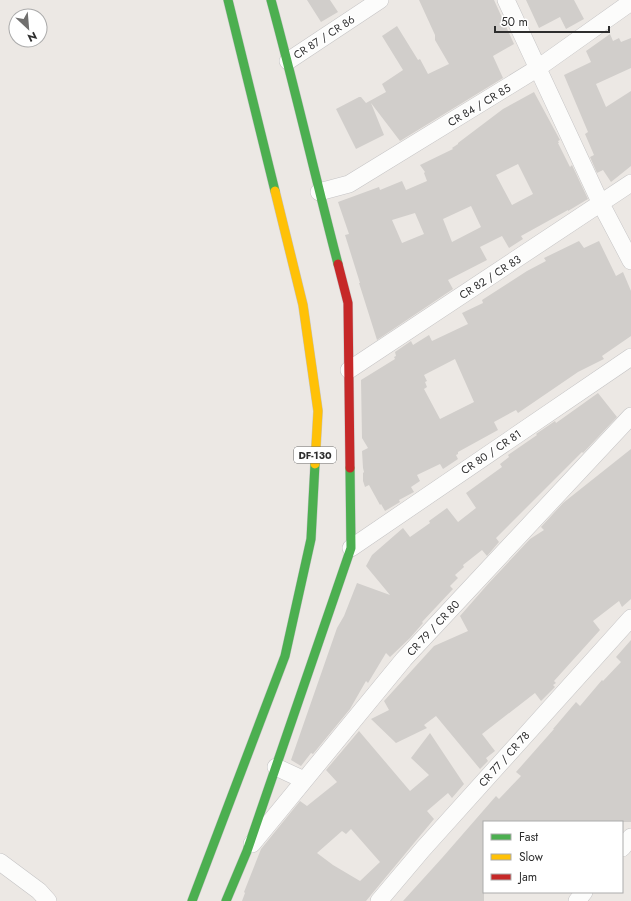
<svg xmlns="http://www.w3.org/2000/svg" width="631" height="901" viewBox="0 0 631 901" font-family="Jost,sans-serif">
<rect width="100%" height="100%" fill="#ece8e4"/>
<path fill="#d1cecb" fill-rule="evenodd" d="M 307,0 L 330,0 L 338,12 L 321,22 Z
M 419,0 L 494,0 L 514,44 L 493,56 L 503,78 L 400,141 L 371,103 L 384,135 L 356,149 L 336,109 L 359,97 L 361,97 L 366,103 L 386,92 L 382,84 L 403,70 L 382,36 L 397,26 L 418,60 L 420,59 L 428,74 L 449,64 L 435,40 L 435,35 Z
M 526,0 L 574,0 L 584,19 L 566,29 L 560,17 L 539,28 Z
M 610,34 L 613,41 L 619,38 L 621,42 L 631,38 L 631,68 L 596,84 L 606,107 L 631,91 L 631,166 L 611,182 L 603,170 L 597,173 L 590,157 L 594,155 L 585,134 L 588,132 L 564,75 L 591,62 L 586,51 Z
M 534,92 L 560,140 L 558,141 L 559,143 L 558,143 L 570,167 L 572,165 L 588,199 L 568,211 L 568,210 L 521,236 L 523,239 L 509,248 L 502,236 L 480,247 L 487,260 L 448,280 L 453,289 L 377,340 L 359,283 L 360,283 L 345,235 L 349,234 L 338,202 L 379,187 L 380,190 L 402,181 L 406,190 L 427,181 L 424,173 L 425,172 L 420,165 L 453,149 L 452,148 L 458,144 L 458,143 L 503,109 ZM 518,164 L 533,194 L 512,205 L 496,175 ZM 471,206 L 481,227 L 452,242 L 443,219 ZM 415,213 L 424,234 L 402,243 L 392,220 Z
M 579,241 L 584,248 L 599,241 L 616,276 L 623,272 L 631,291 L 631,336 L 602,356 L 604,359 L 578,372 L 518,413 L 516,410 L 494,422 L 498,430 L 458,452 L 458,454 L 456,455 L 458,459 L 443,469 L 440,464 L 417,475 L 420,481 L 411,487 L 414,492 L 399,500 L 400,502 L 385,511 L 381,504 L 380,505 L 369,485 L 365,487 L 363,481 L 363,473 L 364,472 L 363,468 L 362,451 L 368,448 L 362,438 L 361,380 L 395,359 L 394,357 L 396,356 L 395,352 L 411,341 L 413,345 L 429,335 L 432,341 L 468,324 L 462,313 L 483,303 L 482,300 L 527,271 L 546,261 L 544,258 ZM 455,359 L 474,402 L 440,419 L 424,389 L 427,387 L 425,382 L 427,381 L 424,375 Z
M 598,393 L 617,417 L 583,453 L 582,452 L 496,538 L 499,542 L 487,556 L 482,550 L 463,565 L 464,567 L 455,575 L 458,578 L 450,586 L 453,589 L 422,622 L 423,623 L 410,638 L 390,657 L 386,653 L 368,683 L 366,681 L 350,709 L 313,754 L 311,753 L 301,766 L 291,760 L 337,628 L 344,616 L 357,583 L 390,595 L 366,566 L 372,555 L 403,528 L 410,537 L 430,523 L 429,521 L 447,508 L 458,522 L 476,508 L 466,493 L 502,467 L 500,464 L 509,457 L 508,455 L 537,435 L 536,434 L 555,421 L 556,423 Z
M 631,449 L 631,599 L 622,607 L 619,601 L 593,621 L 600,630 L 554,681 L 556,683 L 553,685 L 555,687 L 541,701 L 535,693 L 482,734 L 495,751 L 486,758 L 488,761 L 480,769 L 436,716 L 424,725 L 427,728 L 396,743 L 371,719 L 389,710 L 384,701 L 434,646 L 468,631 L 460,616 L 488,584 L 530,539 L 544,530 L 541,527 L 563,503 Z
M 631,640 L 631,822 L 484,822 L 484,901 L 403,901 L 442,858 L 496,796 L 499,799 L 521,776 L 516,772 L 554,729 L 553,729 L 576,702 L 580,706 L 602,680 L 603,681 L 621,662 L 616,657 Z
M 359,731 L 410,791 L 429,775 L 411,758 L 430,733 L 464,784 L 452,798 L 448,793 L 427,811 L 434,819 L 366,901 L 242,901 L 245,893 L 244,892 L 261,849 L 300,801 L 307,806 L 337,782 L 326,770 ZM 351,829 L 380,862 L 360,881 L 333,865 L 317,853 L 342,831 L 346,834 Z"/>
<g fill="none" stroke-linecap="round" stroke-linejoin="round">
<defs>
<path id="street" d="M 506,0 L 601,204 L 631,261
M 288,61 L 380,0
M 319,192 L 349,184 L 538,68 L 631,2
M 349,370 L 631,183
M 351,548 L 631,357
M 276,767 L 304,780
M 252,844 L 404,659 L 631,416
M 622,848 L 631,837
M 0,862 L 39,891 L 48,901
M 379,901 L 423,849 L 631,618
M 577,901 L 584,892"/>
<path id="fast" d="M 228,0 L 275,191
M 271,0 C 295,88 315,176 338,264
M 192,901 L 285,656 L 311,539 L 315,464
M 226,901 L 247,851 L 351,548 L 350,468"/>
<path id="slow" d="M 275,191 L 303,305 L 318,411 L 315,464"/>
<path id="jam" d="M 338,264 L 348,303 L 350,468"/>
</defs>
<use href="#street" stroke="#c5c4c5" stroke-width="18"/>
<use href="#fast" stroke="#c5c4c5" stroke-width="10"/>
<use href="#slow" stroke="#c5c4c5" stroke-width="10"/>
<use href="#jam" stroke="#c5c4c5" stroke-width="10"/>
<use href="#street" stroke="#fcfcfb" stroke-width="17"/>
<use href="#fast" stroke="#4caf50" stroke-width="9"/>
<use href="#slow" stroke="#ffc107" stroke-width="9"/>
<use href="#jam" stroke="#c62828" stroke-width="9"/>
</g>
<g text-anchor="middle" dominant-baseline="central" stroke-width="3" stroke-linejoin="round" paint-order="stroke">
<rect fill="#fff" stroke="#6d6d6d" stroke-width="1" x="294" y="447" width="42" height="16" rx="3"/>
<g font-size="10" font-weight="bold" fill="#2e2e2e">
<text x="315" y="455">DF-130</text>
</g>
<g font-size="11" fill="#2e2e2e" stroke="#fff">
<text transform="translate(324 37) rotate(-33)">CR 87 / CR 86</text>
<text transform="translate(479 105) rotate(-31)">CR 84 / CR 85</text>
<text transform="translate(490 277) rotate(-33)">CR 82 / CR 83</text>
<text transform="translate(491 452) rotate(-34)">CR 80 / CR 81</text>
<text transform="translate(433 628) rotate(-47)">CR 79 / CR 80</text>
<text transform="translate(504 759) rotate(-48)">CR 77 / CR 78</text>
</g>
</g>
<rect x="483" y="821" width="140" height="72" fill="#ffffff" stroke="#ababab"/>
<rect x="491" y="834" width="20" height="6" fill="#4caf50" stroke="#ababab"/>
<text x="519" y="841" font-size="12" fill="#2e2e2e">Fast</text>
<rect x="491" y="854" width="20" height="6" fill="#ffc107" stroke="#ababab"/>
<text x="519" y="861" font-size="12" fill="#2e2e2e">Slow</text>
<rect x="491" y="874" width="20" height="6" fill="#c62828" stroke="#ababab"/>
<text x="519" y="881" font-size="12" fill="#2e2e2e">Jam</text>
<g transform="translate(28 28) rotate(154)"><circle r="19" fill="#ffffff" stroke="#ababab"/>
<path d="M0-3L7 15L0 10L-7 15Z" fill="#706f6e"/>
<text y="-6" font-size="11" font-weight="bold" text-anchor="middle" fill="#2e2e2e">N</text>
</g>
<path d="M495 26v6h114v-6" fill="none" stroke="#2e2e2e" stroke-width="2"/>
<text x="501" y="26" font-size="12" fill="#2e2e2e" stroke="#ffffff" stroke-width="3" paint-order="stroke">50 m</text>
</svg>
